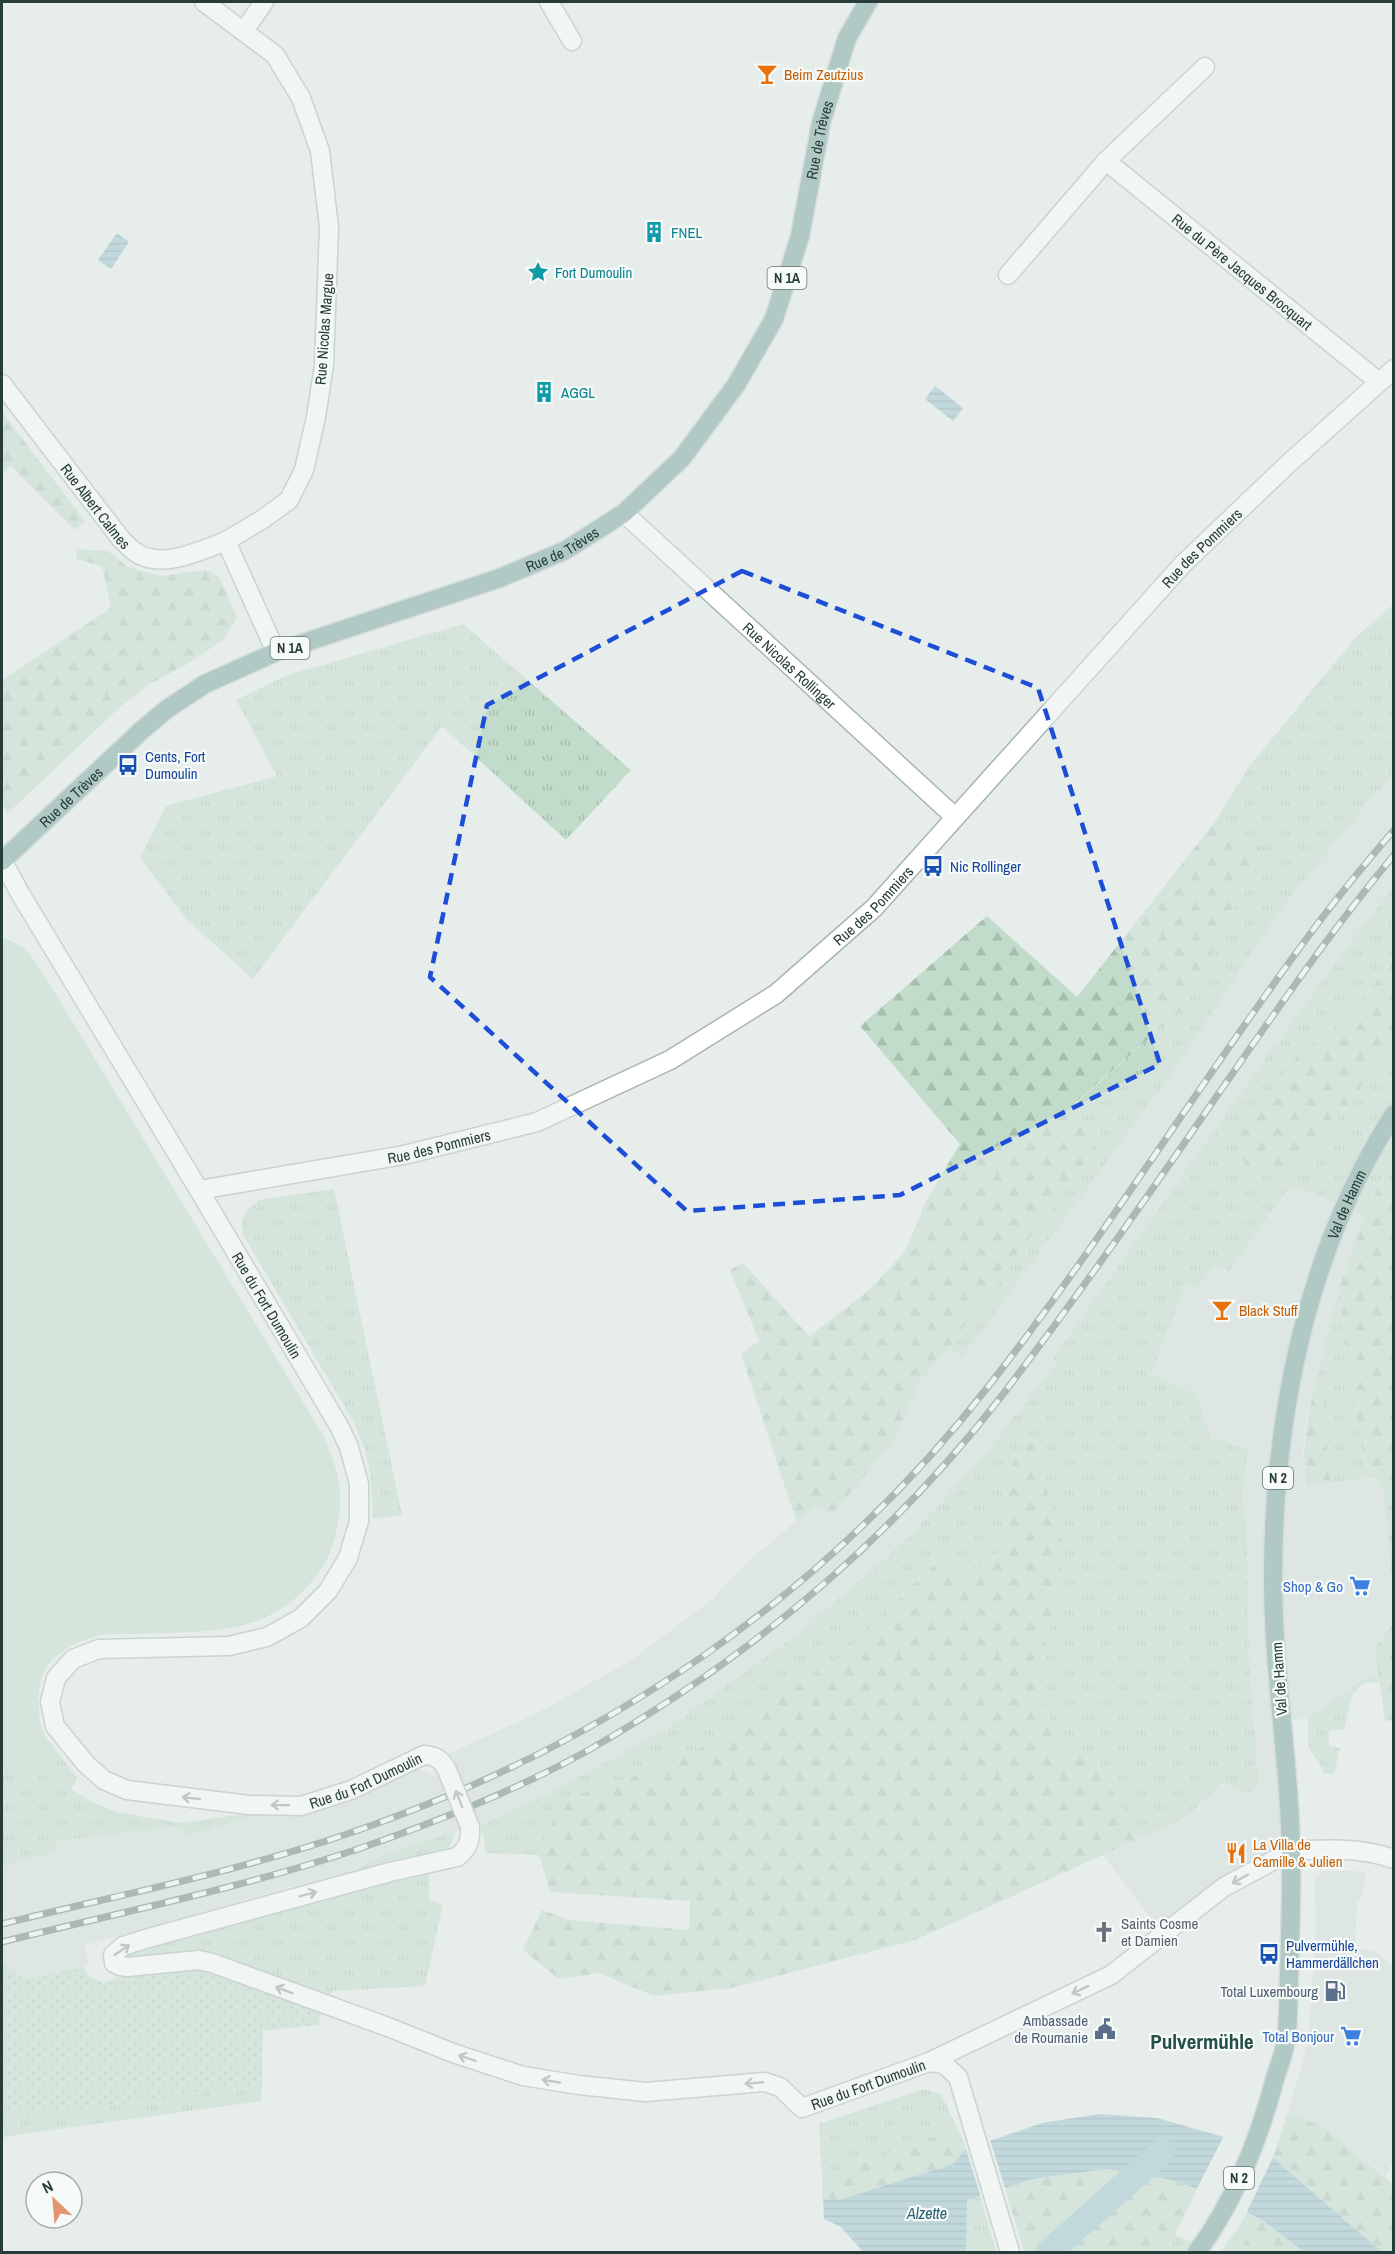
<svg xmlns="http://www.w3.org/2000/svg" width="1395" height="2254" viewBox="0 0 1395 2254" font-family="'Archivo Narrow',sans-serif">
<defs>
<pattern id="grass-tufts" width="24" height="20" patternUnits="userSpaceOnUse" patternTransform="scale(1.5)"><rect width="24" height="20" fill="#c2dccb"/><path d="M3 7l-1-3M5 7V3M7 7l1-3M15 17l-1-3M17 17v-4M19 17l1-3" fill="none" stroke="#a7beaf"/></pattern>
<pattern id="forest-firs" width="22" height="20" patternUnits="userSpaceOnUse" patternTransform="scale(1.5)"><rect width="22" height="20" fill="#c2dccb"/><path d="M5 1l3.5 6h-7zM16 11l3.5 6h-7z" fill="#a7beaf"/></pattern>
<pattern id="garden-dots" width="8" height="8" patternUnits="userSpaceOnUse" patternTransform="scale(1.5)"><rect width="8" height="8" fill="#c2dccb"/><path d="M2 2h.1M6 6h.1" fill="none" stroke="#a7beaf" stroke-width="1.8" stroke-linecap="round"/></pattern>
<pattern id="water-rules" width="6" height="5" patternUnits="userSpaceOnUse" patternTransform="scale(1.5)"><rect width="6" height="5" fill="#95becb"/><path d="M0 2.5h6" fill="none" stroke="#7a9ca6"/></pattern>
</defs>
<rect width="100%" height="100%" fill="#e6edeb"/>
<path fill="#d4ddda" d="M 1393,773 L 1393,886 L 1283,1033 L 1287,1035 L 1054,1358 L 1057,1360 L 1046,1375 L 985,1454 L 910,1536 L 801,1632 L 664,1730 L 546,1795 L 479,1825 L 456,1831 L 391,1852 L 359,1868 L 85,1945 L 89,1964 L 25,1979 L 2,1962 L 2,1866 L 57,1852 L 57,1841 L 181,1827 L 184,1836 L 262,1815 L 302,1816 L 355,1800 L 417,1768 L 433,1776 L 454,1767 L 449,1754 L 543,1710 L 630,1661 L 713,1599 L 743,1566 L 818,1503 L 830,1516 L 893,1441 L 921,1380 L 948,1348 L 962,1356 L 1163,1086 L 1283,906 Z
M 1293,1185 L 1364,1215 L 1339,1289 L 1305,1425 L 1303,1456 L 1306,1487 L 1374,1477 L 1383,1491 L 1393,1591 L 1393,1624 L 1375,1648 L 1379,1677 L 1363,1680 L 1356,1684 L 1308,1718 L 1282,1722 L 1291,1851 L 1163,1934 L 1103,1855 L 1184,1818 L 1226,1782 L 1247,1793 L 1259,1785 L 1250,1674 L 1247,1532 L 1242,1498 L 1248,1448 L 1211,1438 L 1196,1394 L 1152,1373 L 1185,1286 L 1198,1287 L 1216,1265 L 1229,1272 Z
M 1322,1871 L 1356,1871 L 1366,1874 L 1360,1902 L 1357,1902 L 1355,1949 L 1375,1951 L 1393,1966 L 1394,2158 L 1386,2177 L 1326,2128 L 1288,2112 L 1308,2043 L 1316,1930 L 1315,1879 Z"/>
<path fill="url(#grass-tufts)" d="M 1393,605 L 1393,773 L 1283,906 L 1163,1086 L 962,1357 L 948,1348 L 1096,1148 L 1075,1104 L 1184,1008 L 1262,847 L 1214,823 L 1250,765 L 1357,636 Z
M 463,624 L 631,770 L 566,840 L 442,726 L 253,979 L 186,919 L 140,858 L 166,806 L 277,776 L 236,700 L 288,675 Z
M 1393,886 L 1393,960 L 1341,1027 L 1300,1052 L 1297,1171 L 1393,1045 L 1393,1159 L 1364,1215 L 1292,1185 L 1229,1272 L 1216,1265 L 1198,1287 L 1185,1286 L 1152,1373 L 1196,1394 L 1211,1438 L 1248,1448 L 1242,1498 L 1247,1532 L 1250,1674 L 1259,1785 L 1247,1793 L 1225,1782 L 1184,1818 L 1136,1840 L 1094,1754 L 1062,1760 L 1037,1681 L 1065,1551 L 1006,1471 L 1004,1549 L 963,1580 L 942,1557 L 836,1661 L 680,1761 L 562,1800 L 539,1855 L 485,1853 L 484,1838 L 479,1825 L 546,1795 L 664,1730 L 801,1632 L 910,1536 L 985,1454 L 1057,1361 L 1053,1358 L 1274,1046 L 1276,1048 L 1285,1035 L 1283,1033 Z
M 334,1189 L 402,1515 L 372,1519 C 373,1477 370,1457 352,1419 L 243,1235 L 242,1221 L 248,1209 L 259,1200 Z
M 1339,1289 L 1346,1353 L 1364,1461 L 1374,1477 L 1331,1483 L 1321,1397 L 1313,1394 Z
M 1379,1677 L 1379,1682 L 1364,1683 L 1353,1693 L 1344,1729 L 1329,1731 L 1329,1746 L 1340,1748 L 1334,1774 L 1324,1774 L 1318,1761 L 1308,1747 L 1308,1718 L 1356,1684 L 1363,1680 Z
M 56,1750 L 77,1778 L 71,1789 L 92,1802 L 117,1812 L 180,1823 L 245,1814 L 262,1815 L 184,1836 L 181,1827 L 57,1841 L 57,1852 L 2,1866 L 2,1768 L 24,1772 Z
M 456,1831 L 450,1846 L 394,1870 L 429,1864 L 429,1900 L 443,1904 L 425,1986 L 333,1991 L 321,2004 L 127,1967 L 117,1950 L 240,1912 L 239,1903 L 359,1868 L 391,1852 Z
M 262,2085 L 261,2101 L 2,2137 L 2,2120 L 10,2119 L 10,2115 L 27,2113 L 28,2116 Z
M 923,2089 L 938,2093 L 942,2096 L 963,2140 L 945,2133 L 822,2176 L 819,2124 Z
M 980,2195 L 996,2252 L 966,2252 L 967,2200 Z
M 1247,2214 L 1262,2220 L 1237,2252 L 1221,2252 Z
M 1175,2235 L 1216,2252 L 1162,2252 Z"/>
<path fill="url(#forest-firs)" d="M 2,412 L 85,521 L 75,530 L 11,466 L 2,474 Z
M 77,549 L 108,551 L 128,567 L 161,576 L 207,570 L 219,577 L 237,617 L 224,639 L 191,662 L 148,685 L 119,708 L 8,813 L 2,805 L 2,680 L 111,608 L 102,566 L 76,559 Z
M 1214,823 L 1262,847 L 1184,1008 L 1075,1103 L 1096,1148 L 948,1348 L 921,1380 L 893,1441 L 831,1516 L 818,1504 L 797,1523 L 741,1354 L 759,1341 L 730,1270 L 743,1263 L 809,1336 L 867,1292 L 906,1250 L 926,1201 L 960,1144 L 860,1026 L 987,916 L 1077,997 Z
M 1393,960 L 1393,1045 L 1297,1171 L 1247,1171 L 1237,1138 L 1300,1052 L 1341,1027 Z
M 1393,1159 L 1393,1591 L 1383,1491 L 1364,1461 L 1346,1353 L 1339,1289 L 1364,1215 Z
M 1313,1394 L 1321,1397 L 1331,1483 L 1306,1487 C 1302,1452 1305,1428 1313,1394 Z
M 1032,1440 L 1065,1551 L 1037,1681 L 1062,1760 L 1094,1754 L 1136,1840 L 915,1940 L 731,1988 L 654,1996 L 599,1973 L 559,1979 L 523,1950 L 542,1910 L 570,1920 L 689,1930 L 690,1901 L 550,1892 L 539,1855 L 562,1800 L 680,1761 L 836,1661 L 942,1557 L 963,1580 L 1004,1550 L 1006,1471 Z
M 1393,1624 L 1393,1720 L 1385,1721 L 1375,1648 Z
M 1288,2112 L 1326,2128 L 1393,2184 L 1393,2252 L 1382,2252 L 1273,2158 Z
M 945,2133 L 963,2140 L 966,2149 L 953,2164 L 839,2200 L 823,2199 L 822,2176 Z
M 1107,2169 L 1172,2180 L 1197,2189 L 1175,2235 L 1162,2252 L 1024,2252 L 1005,2188 L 1033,2179 Z
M 1262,2220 L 1304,2252 L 1237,2252 Z"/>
<path fill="url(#garden-dots)" d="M 185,1961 L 321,2004 L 319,2025 L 263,2031 L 262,2085 L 27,2117 L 26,2113 L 10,2115 L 10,2119 L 2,2120 L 2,1962 L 25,1979 L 83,1966 L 87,1975 L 103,1983 L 151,1966 Z"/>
<path fill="#c2dccb" d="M 2,938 C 26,944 33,958 46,978 L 323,1435 C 341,1472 345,1501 334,1540 C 329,1560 318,1576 304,1590 C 259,1638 195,1631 134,1634 C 122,1635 109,1633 98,1636 C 78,1640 56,1652 45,1669 C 37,1683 37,1717 43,1731 C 46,1738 52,1744 56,1750 L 24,1772 L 2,1768 Z"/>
<path fill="url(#water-rules)" d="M 117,233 L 129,242 L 111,269 L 98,260 Z
M 935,386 L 963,408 L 953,421 L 925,399 Z
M 1099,2114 L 1157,2118 L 1227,2138 L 1273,2158 L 1382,2252 L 1304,2252 L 1262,2220 L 1197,2189 L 1172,2180 L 1107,2169 L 1033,2179 L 967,2200 L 966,2252 L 863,2252 L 841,2227 L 824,2219 L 823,2199 L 839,2200 L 953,2164 L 966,2149 L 1042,2123 Z"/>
<path fill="#e6edeb" d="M 1225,2134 L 1274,2155 L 1245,2216 L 1195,2192 Z
M 990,2139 L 1006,2191 L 981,2198 L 965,2146 Z"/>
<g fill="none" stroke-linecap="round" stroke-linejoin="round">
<path stroke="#95becb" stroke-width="26" d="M 1049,2252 L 1162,2152"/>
<defs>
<path id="pedestrian" d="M 929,2062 L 1111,1975 L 1224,1887 L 1291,1851"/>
<g id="minor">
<path d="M 204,2 L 275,55 L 301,98 L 320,151 L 329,227 L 324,365 L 316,417 L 304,470 L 289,500 L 263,519 L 226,541 L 276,652"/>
<path d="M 549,2 L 572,41"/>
<path d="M 244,31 L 264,2"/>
<path id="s1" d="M 1205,67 L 1106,161 L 1379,382"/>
<path d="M 1008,275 L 1106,161"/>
<path id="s2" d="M 2,384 L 121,539 C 125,543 130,548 135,552 C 161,570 200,551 226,541"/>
<path id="s3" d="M 624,513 L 955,817"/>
<path id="s4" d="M 2,860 L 21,895 L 199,1190 L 339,1426 L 349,1447 L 359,1484 L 359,1521 L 348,1558 L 328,1591 L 301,1618 L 267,1637 L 229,1646 L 99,1649 L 73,1659 L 56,1678 L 50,1702 L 55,1726 L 86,1764 L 104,1780 L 127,1790 L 249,1805 L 301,1806 L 351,1790 L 424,1755 C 436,1756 441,1759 447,1770"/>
<path id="s5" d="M 199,1190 L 404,1155 L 537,1122 L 670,1060 L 776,994 L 874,908 L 1183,564 L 1288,464 L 1394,369"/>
<path id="s6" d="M 470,1827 C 471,1841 468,1848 457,1857 L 390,1872 L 145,1939 L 123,1946 L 113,1955 L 114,1963 L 120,1966 L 127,1967 L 199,1960 L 212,1963 L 388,2027 L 453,2053 L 523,2076 L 579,2085 L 646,2092 L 765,2082 L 780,2087 L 802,2108 L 929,2062 L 944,2064 L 958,2077 L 1010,2252"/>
<path d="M 1291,1851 C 1326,1849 1360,1847 1394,1859"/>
</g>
<g id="primary">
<path id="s7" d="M 2,861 L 142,730 L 167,709 L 205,684 L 276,652 L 500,578 L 566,550 L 624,513 L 682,458 L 736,385 L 774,319 L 800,236 L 821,123 L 847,38 L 868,2"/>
<path id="s8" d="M 1197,2252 C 1235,2201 1260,2136 1276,2075 C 1280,2064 1284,2052 1286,2040 C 1289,2019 1288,1996 1289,1975 C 1291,1914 1293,1852 1288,1791 C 1283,1721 1273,1650 1273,1579 C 1273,1418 1306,1251 1394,1114"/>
</g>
</defs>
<use href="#pedestrian" stroke="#a9b5b2" stroke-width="21"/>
<use href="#minor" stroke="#a9b5b2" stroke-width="21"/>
<use href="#primary" stroke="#c3c9c8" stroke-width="21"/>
<use href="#pedestrian" stroke="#fff" stroke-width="18"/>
<use href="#minor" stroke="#fff" stroke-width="18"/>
<use href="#primary" stroke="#709e96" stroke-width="18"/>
<defs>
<path id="rail" d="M 2,1924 C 118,1895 237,1872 350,1833 C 605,1746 826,1596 991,1383 C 1103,1239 1199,1084 1307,938 C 1334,901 1364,865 1394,830
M 2,1942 C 121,1912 242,1888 358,1849 C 436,1822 515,1791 587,1751 C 748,1659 891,1540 1004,1393 C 1073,1302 1139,1209 1203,1116 C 1265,1027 1325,938 1394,855"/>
</defs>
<use href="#rail" stroke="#627975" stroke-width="7"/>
<use href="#rail" stroke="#f6faf8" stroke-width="4.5" stroke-dasharray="14" stroke-linecap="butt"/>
<defs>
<path id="minor-bridge" d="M 447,1770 L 470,1827"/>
</defs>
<use href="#minor-bridge" stroke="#a9b5b2" stroke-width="21" stroke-linecap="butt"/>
<use href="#minor-bridge" stroke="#fff" stroke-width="18"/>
</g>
<defs><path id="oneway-shaft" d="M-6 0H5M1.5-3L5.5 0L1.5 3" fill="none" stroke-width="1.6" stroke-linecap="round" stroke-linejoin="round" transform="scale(1.5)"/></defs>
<g stroke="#939e9c">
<use href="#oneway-shaft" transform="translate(191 1798) rotate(-173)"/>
<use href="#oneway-shaft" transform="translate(459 1799) rotate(-112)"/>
<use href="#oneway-shaft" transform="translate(280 1805) rotate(-179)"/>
<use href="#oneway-shaft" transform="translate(1240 1879) rotate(151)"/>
<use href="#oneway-shaft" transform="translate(308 1894) rotate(-15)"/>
<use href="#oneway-shaft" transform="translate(122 1950) rotate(-34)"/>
<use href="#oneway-shaft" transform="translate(284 1990) rotate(-159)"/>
<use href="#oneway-shaft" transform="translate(1080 1990) rotate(154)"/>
<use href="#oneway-shaft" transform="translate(467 2058) rotate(-162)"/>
<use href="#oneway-shaft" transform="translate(551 2081) rotate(-170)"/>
<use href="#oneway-shaft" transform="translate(754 2083) rotate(175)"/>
</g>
<path d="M0 0H1395V2254H0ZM 742,571 L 1038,688 L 1160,1064 L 900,1195 L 687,1211 L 430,977 L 487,705 Z" fill="#e6edeb" fill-opacity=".55" fill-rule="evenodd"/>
<path fill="none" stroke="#1d4ed8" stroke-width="4.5" stroke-dasharray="12 8" stroke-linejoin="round" d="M 742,571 L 1038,688 L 1160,1064 L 900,1195 L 687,1211 L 430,977 L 487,705 Z"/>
<defs>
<symbol id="bar-bare" viewBox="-9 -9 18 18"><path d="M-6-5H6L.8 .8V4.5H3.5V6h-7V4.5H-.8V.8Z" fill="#e8710a" stroke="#f6faf8" stroke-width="2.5" paint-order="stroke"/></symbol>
<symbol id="building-bare" viewBox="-9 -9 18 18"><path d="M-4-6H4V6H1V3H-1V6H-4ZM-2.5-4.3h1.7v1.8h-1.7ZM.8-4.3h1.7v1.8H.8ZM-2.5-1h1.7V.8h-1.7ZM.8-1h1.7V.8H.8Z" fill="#0f9aa8" stroke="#f6faf8" stroke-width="2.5" paint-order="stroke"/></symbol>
<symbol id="sight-bare" viewBox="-9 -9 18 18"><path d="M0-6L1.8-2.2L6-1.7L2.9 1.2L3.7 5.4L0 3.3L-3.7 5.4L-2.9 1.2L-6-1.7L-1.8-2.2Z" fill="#0f9aa8" stroke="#f6faf8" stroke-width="2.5" paint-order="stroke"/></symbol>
<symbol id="bus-bare" viewBox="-9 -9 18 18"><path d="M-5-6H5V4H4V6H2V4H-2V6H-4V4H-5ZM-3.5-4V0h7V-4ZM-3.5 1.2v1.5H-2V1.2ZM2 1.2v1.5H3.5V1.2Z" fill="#1a4fb4" stroke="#f6faf8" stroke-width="2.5" paint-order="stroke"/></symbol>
<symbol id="supermarket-bare" viewBox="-9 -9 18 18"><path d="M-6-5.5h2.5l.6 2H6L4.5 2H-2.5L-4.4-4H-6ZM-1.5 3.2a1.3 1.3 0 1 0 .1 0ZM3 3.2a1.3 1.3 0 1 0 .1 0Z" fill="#3f7fe0" stroke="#f6faf8" stroke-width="2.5" paint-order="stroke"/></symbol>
<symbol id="restaurant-bare" viewBox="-9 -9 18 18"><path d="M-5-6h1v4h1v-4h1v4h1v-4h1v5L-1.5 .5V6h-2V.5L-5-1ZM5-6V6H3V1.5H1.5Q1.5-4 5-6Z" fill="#e8710a" stroke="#f6faf8" stroke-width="2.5" paint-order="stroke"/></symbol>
<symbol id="church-bare" viewBox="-9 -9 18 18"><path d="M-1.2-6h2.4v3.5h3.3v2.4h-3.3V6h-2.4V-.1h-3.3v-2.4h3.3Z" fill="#6b7280" stroke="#f6faf8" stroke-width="2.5" paint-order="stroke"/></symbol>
<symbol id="fuel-bare" viewBox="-9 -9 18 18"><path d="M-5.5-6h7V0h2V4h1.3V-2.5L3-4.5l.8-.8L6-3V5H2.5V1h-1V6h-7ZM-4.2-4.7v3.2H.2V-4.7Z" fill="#5c6f8a" stroke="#f6faf8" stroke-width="2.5" paint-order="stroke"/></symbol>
<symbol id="civic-bare" viewBox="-9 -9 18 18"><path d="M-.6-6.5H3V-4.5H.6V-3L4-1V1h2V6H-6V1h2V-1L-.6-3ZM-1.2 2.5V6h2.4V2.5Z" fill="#5c6f8a" stroke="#f6faf8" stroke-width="2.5" paint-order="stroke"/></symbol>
</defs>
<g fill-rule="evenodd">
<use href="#bar-bare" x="752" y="59" width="30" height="30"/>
<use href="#building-bare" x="639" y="217" width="30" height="30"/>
<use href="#sight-bare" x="523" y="257" width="30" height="30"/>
<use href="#building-bare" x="529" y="377" width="30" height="30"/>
<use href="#bus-bare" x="113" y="750" width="30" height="30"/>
<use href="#bus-bare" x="918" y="851" width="30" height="30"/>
<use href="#bar-bare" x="1207" y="1295" width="30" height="30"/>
<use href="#supermarket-bare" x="1345" y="1571" width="30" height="30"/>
<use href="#restaurant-bare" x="1221" y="1838" width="30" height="30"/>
<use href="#church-bare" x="1089" y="1917" width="30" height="30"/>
<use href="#bus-bare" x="1254" y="1939" width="30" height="30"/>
<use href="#fuel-bare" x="1320" y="1976" width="30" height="30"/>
<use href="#civic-bare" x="1090" y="2014" width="30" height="30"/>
<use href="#supermarket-bare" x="1336" y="2021" width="30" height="30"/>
</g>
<g text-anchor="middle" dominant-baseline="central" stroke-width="4.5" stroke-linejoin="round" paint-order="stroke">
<g fill="#f6faf8" stroke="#657673" stroke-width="1.5">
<rect x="767.5" y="267" width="39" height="22" rx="4.5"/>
<rect x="270.5" y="637" width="39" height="22" rx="4.5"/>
<rect x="1263" y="1467" width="30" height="22" rx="4.5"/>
<rect x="1224" y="2167" width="30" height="22" rx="4.5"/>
</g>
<g font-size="14" font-weight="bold" fill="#273d3a">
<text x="787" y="278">N 1A</text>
<text x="290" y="648">N 1A</text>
<text x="1278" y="1478">N 2</text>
<text x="1239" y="2178">N 2</text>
</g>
<g font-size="15" fill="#c56008" stroke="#f6faf8" text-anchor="start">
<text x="784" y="74">Beim Zeutzius</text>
<text x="1239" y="1310">Black Stuff</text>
<text x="1253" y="1844">La Villa de<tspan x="1253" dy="17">Camille &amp; Julien</tspan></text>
</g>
<g font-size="15" fill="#273d3a" stroke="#f6faf8">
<text stroke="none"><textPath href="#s7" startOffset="1156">Rue de Trèves</textPath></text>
<text stroke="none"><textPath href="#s1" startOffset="312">Rue du Père Jacques Brocquart</textPath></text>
<text transform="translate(324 329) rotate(-86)">Rue Nicolas Margue</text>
<text stroke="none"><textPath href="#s2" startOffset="154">Rue Albert Calmes</textPath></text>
<text stroke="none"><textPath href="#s7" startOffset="652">Rue de Trèves</textPath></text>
<text stroke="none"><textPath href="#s5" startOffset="1234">Rue des Pommiers</textPath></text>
<text stroke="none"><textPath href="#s3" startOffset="225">Rue Nicolas Rollinger</textPath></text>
<text stroke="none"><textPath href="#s7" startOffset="94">Rue de Trèves</textPath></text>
<text stroke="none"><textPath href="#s5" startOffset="748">Rue des Pommiers</textPath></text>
<text stroke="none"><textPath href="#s5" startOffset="244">Rue des Pommiers</textPath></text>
<text stroke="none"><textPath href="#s8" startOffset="1078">Val de Hamm</textPath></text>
<text stroke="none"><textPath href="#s4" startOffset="518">Rue du Fort Dumoulin</textPath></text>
<text transform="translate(1279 1679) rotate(-94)">Val de Hamm</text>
<text stroke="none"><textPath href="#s4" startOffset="1526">Rue du Fort Dumoulin</textPath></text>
<text stroke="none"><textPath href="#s6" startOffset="1192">Rue du Fort Dumoulin</textPath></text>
</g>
<g font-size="15" fill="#0d838f" stroke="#f6faf8" text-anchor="start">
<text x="671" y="232">FNEL</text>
<text x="555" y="272">Fort Dumoulin</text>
<text x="561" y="392">AGGL</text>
</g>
<g font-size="15" fill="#164399" stroke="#f6faf8" text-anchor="start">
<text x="145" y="756">Cents, Fort<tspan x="145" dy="17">Dumoulin</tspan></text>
<text x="950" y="866">Nic Rollinger</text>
<text x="1286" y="1945">Pulvermühle,<tspan x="1286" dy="17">Hammerdällchen</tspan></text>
</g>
<g font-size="15" fill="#366cbe" stroke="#f6faf8" text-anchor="end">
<text x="1343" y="1586">Shop &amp; Go</text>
<text x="1334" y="2036">Total Bonjour</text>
</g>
<g font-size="15" fill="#5b616d" stroke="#f6faf8" text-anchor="start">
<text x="1121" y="1923">Saints Cosme<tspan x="1121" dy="17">et Damien</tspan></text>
</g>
<g font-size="15" fill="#4e5e75" stroke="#f6faf8" text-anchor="end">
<text x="1318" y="1991">Total Luxembourg</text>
<text x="1088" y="2020">Ambassade<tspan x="1088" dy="17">de Roumanie</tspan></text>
</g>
<g font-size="16" font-style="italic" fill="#275f73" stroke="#f6faf8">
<text x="927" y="2213">Alzette</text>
</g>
<g font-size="21" font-weight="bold" fill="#254e48" stroke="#f6faf8">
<text x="1202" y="2041">Pulvermühle</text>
</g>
</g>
<rect width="1395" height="2254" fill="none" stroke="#273d3a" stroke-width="6"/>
<g transform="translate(54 2200) rotate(334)"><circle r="28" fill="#f6faf8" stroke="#a3aeac" stroke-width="1.5"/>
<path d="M0-4.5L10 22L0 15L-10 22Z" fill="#e3966e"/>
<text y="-9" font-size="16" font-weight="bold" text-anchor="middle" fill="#273d3a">N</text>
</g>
</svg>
